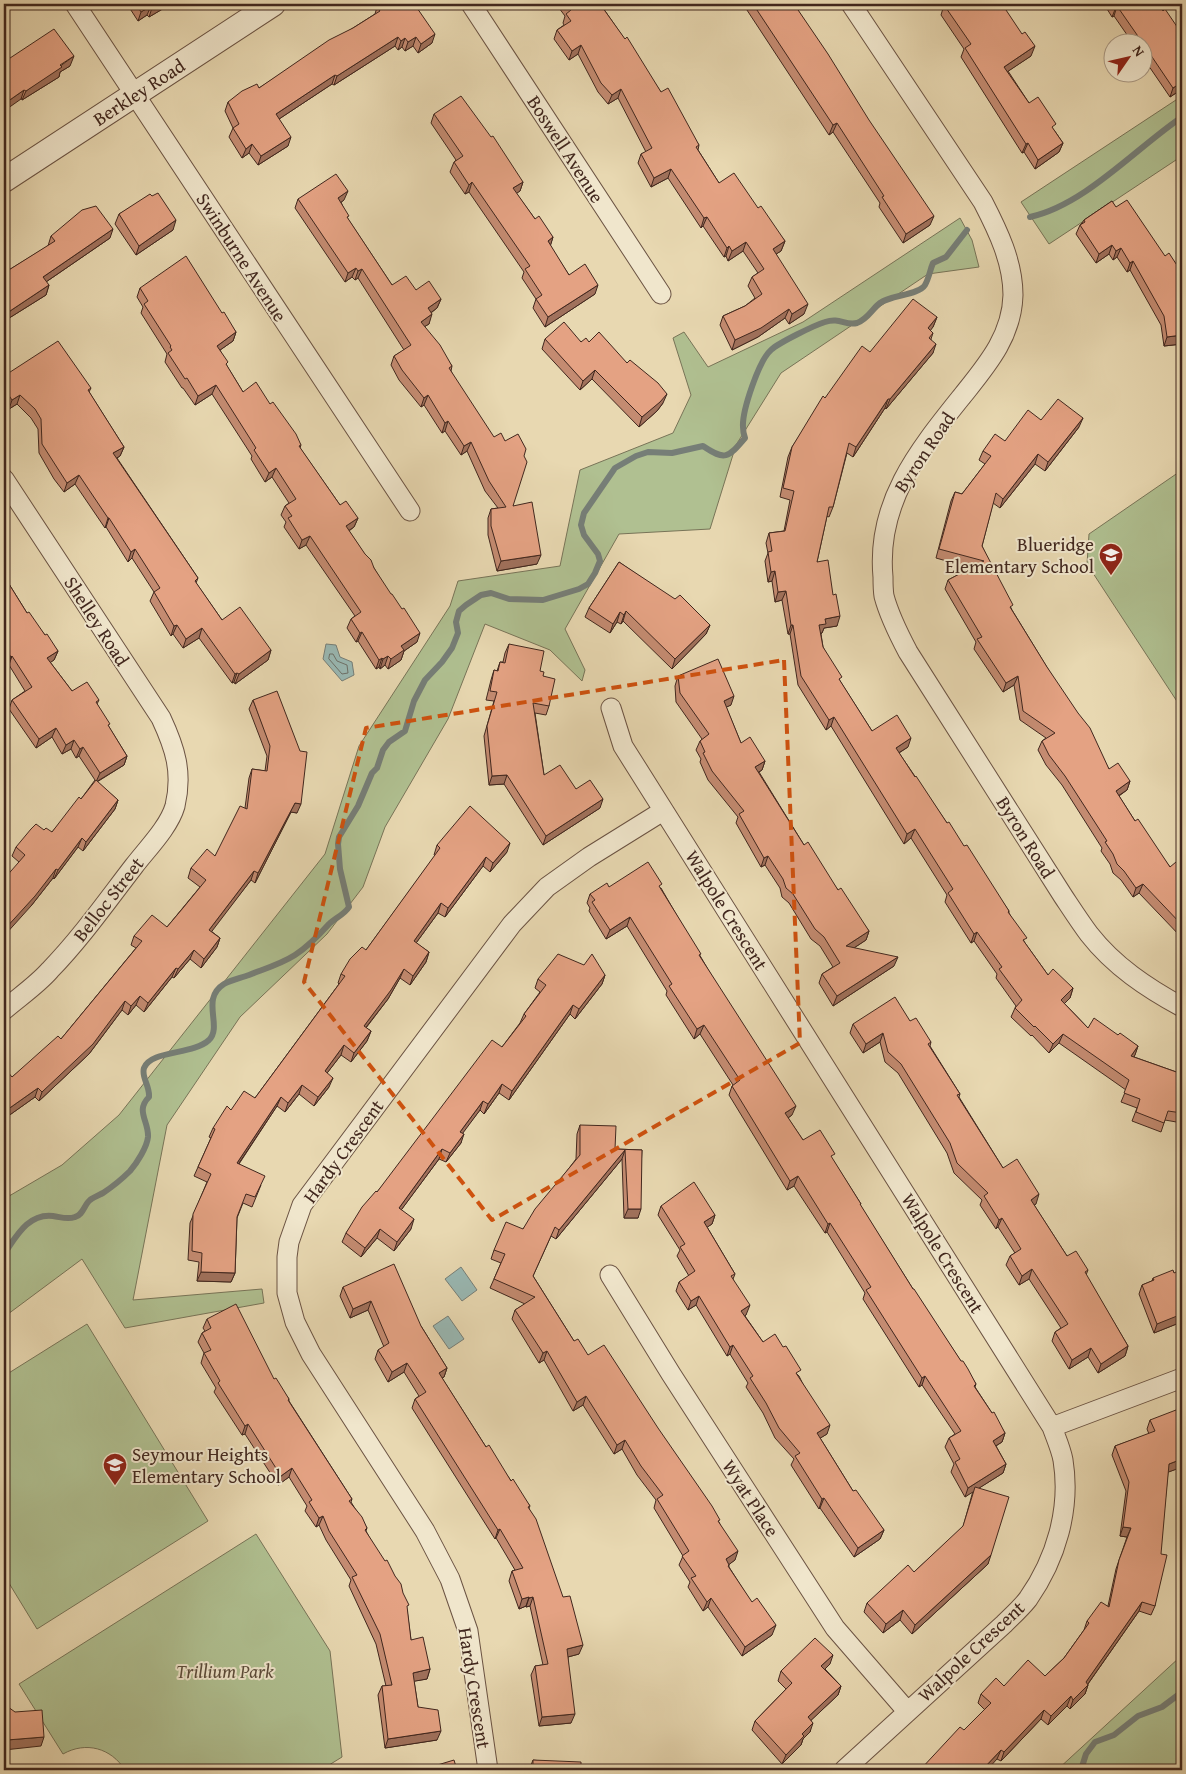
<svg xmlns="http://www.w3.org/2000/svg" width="1186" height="1774" viewBox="0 0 1186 1774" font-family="'Gentium Book Plus',serif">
<rect width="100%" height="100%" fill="#e8d8b1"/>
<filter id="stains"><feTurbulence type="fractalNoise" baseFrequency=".004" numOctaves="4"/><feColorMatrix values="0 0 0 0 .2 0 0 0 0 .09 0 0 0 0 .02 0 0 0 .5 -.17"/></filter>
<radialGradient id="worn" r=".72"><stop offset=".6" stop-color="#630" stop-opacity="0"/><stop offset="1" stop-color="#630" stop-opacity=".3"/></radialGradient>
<path fill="#b0c091" stroke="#787458" d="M 1182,96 L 1182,156 L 1049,244 L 1021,202 Z
M 960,218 L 972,240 L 979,267 L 928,274 L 781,373 L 736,445 L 710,529 L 619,534 L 565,629 L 585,670 L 582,681 L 550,650 L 485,624 L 448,719 L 385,827 L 363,887 L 327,934 L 240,1017 L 167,1125 L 133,1300 L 262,1289 L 264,1303 L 125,1328 L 82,1259 L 4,1317 L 4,1199 L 62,1165 L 119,1115 L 325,854 L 359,746 L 450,606 L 458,581 L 560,566 L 580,470 L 673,433 L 691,395 L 673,338 L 684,332 L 708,367 L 803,322 Z
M 1182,470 L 1182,709 L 1087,564 L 1089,534 Z
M 87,1324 L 208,1521 L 37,1629 L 4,1575 L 4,1376 Z
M 256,1534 L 330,1651 L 342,1757 L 321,1770 L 125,1770 C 111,1748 86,1741 63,1754 L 19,1684 Z
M 1182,1654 L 1182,1770 L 1057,1770 L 1180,1657 Z"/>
<path fill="#99b8b3" stroke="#767e77" d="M 326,644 L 336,645 L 340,657 L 352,662 L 354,675 L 342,681 L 323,659 Z
M 461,1267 L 477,1290 L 462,1301 L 445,1279 Z
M 448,1316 L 464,1339 L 449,1349 L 433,1326 Z"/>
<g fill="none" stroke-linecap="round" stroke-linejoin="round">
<path stroke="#6d7068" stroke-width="1" d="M 330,654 L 333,654 L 337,661 L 347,665 L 348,673 L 342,674 L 329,659 Z"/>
<path stroke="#767e77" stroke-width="6" d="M 1030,217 C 1085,205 1136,148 1182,117
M 4,1254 C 16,1237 28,1213 53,1216 C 61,1217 67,1220 75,1217 C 83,1215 84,1205 90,1200 C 94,1197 99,1195 103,1193 C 112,1187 123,1178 130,1171 C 137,1163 147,1147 148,1137 C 149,1121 135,1111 149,1097 C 150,1086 141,1077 144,1068 C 151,1050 193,1055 209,1040 C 223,1026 200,999 224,984 C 231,980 241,978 249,975 C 264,969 281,964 295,955 C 306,948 320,934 329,924 C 335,918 344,915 349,907 L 340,869 L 338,844 L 339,837 L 358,806 L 372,773 L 377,768 L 383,750 L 389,742 L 405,731 L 414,701 L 425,680 L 442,662 L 452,648 L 458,633 L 456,622 L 459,611 L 466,605 L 481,595 L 491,593 L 509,599 L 543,600 L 579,589 L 588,584 L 595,573 L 600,561 L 598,554 L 584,535 L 581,525 L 584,513 L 615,468 L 636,456 L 648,452 L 672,453 L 703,446 C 725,461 728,458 745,438 C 744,435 743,431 743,427 C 742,411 759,360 771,350 C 778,343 815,325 825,322 C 840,317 845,326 857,323 C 868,319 872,309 880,303 C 891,295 919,295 925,285 C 929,278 930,270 933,263 L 946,257 L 967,230
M 1081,1770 L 1086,1754 L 1095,1742 L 1114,1735 L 1138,1716 L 1162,1707 L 1182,1692"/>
<defs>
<path id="minor" d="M 75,4 L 410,511
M 471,4 L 661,294
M 851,4 L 983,202 C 998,231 1013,262 1013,295 C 1012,336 987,365 963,395 C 919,450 876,502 883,577 C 883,583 883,590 884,596 C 889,615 899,635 908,652 L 1063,896 C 1071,908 1080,922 1089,934 C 1114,966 1147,988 1182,1007
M 4,479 L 161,718 C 175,748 183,772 175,806 C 169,827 147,849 134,866 C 107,901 81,938 50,970 C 37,985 19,997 4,1010
M 611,708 L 623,746 L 1052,1427 C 1056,1438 1061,1449 1063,1460 C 1071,1509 1056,1559 1028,1599 C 1021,1608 1012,1616 1004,1624 L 844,1770
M 610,1275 L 671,1374 L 835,1628 L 907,1711
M 1052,1427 L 1182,1378
M 488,1770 L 468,1631 L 450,1579 L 425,1531 L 311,1354 L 295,1322 L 287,1293 L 287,1257 L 289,1242 L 302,1205 L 512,924 L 547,887 L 589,857 L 663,811"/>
<g id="tertiary">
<path id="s1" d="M 4,180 L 273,4"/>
</g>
</defs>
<use href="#minor" stroke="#6b5343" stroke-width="21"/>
<use href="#tertiary" stroke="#6b5343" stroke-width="26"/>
<use href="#minor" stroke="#f0e6cc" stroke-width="19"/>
<use href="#tertiary" stroke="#f0e6cc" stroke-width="24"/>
</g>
<path fill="#c48b71" stroke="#41271e" d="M 127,4 L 171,4 L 149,17 L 147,15 L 138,21 Z
M 382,4 L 421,4 L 418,10 L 432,43 L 418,53 L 413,46 L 405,51 L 402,47 L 398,50 L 395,46 L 334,85 L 332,84 L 279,119 L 288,146 L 258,165 L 249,153 L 242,158 L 229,137 L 233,128 L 225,111 L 228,102 L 259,88 L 353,28 L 375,14 L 377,7 Z
M 560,4 L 602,4 L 601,5 L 661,92 L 699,145 L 698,150 L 719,183 L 758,208 L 785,241 L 781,251 L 776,254 L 804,314 L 789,324 L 785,318 L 758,337 L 732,350 L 720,325 L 723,316 L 745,306 L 755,298 L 748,286 L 752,277 L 758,273 L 743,251 L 728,261 L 726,256 L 724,257 L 703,226 L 701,228 L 668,178 L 651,187 L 638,163 L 641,154 L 646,152 L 618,98 L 608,104 L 598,92 L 578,54 L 569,60 L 554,39 L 557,30 L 564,25 L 563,23 L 565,16 L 559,8 Z
M 743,4 L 794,4 L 930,225 L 903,243 L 879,207 L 880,203 L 833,132 L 829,135 Z
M 1104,4 L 1158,4 L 1181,44 L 1182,89 L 1170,97 L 1144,59 L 1144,42 L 1132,42 L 1114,16 L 1112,17 Z
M 944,5 L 1031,56 L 1008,71 L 1029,103 L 1054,130 L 1063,143 L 1059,152 L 1035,169 L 1024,152 L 1022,153 L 961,57 L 964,49 L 941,15 Z
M 4,62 L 70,66 L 60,72 L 59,77 L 22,100 Z
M 434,114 L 523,182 L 520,191 L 516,193 L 535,219 L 553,237 L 550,246 L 569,275 L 595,294 L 545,327 L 533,308 L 536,299 L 522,278 L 524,272 L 469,192 L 465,194 L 450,172 L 454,162 L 456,160 L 431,123 Z
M 152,196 L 173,230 L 136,255 L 115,224 L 119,214 Z
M 298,199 L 344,200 L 341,202 L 348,219 L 392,285 L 416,290 L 441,299 L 437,308 L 431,313 L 429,324 L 424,327 L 452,366 L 451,371 L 513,506 L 537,564 L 497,571 L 488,535 L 488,518 L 491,509 L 498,508 L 485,491 L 467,451 L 461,455 L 445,431 L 442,433 L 424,405 L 421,407 L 399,380 L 391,365 L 394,356 L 404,350 L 358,278 L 355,280 L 352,277 L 345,282 L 295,208 Z
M 1112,201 L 1182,344 L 1164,346 L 1161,325 L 1130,270 L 1127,272 L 1117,257 L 1113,260 L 1109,254 L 1096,263 L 1076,234 L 1080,225 L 1082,223 L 1084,220 Z
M 51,236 L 110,238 L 46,282 L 49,285 L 46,295 L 6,320 L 4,317 L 4,273 L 48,246 Z
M 140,288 L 222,313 L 236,332 L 233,341 L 220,350 L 227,366 L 243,392 L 270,404 L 301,445 L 300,448 L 340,505 L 358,518 L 354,527 L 349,531 L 374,568 L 417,642 L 404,651 L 401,660 L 388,669 L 385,665 L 380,669 L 379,667 L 376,669 L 358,641 L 356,642 L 347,628 L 351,619 L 355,616 L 306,545 L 299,549 L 284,527 L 286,522 L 281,515 L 285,506 L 289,503 L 272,477 L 265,482 L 251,459 L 252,456 L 212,394 L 195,405 L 183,388 L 182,388 L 165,362 L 167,354 L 141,313 L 143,307 L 137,297 Z
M 937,317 L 933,327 L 930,330 L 933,333 L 931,339 L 933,353 L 886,409 L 885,408 L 853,457 L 847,453 L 833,507 L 829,517 L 827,516 L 817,562 L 837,626 L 824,628 L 822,633 L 821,634 L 823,647 L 840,681 L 872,731 L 908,747 L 899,753 L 947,823 L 1009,911 L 1009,913 L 1025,943 L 1048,975 L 1073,988 L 1070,998 L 1064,1003 L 1088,1028 L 1118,1035 L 1138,1046 L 1134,1057 L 1182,1074 L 1182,1123 L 1165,1120 L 1161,1132 L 1132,1121 L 1137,1108 L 1121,1102 L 1126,1090 L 1059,1043 L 1049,1053 L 1032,1035 L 1031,1036 L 1011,1017 L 1015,1008 L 1016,1006 L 996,978 L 997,974 L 974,941 L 971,943 L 945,902 L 947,895 L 911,838 L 904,844 L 831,726 L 826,730 L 798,685 L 790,634 L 788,634 L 782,600 L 775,602 L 772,581 L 768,582 L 765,561 L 768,553 L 766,543 L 769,533 L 784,531 L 790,500 L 780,497 L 788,457 L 792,447 L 825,398 L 870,352 Z
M 545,339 L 589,342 L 627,363 L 663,403 L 657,411 L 639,427 L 592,379 L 580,390 L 542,349 Z
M 4,376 L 91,388 L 89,392 L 124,447 L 120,456 L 117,458 L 198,578 L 196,583 L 222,620 L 271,650 L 268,660 L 235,684 L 234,682 L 232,683 L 199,638 L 183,648 L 173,634 L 171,636 L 150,601 L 154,592 L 132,558 L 128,562 L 106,527 L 105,528 L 75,484 L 64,492 L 54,479 L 39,453 L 38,429 L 31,418 L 17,404 L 9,409 L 4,402 Z
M 1041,420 L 1079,427 L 1045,471 L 1035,464 L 1000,508 L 993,503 L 982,546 L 1012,610 L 1109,769 L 1130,781 L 1127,790 L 1119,796 L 1135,821 L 1170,867 L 1182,870 L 1182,938 L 1139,893 L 1133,897 L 1121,880 L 1113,873 L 1110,864 L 1101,851 L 1102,848 L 1062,785 L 1046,765 L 1038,750 L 1042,741 L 1046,738 L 1020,720 L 1014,685 L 1003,692 L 974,649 L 976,642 L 945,589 L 948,580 L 971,568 L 936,558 L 951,501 L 955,492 L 962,494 L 985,464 L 979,460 L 983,451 L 1005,441 Z
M 619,562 L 710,625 L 706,634 L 672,669 L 623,621 L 621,624 L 617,622 L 610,633 L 585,617 L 589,608 Z
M 4,576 L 27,613 L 58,651 L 54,660 L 50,662 L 72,691 L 99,700 L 97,704 L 109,727 L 127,756 L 124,765 L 97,782 L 118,800 L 115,809 L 83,851 L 78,847 L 54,879 L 53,878 L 31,906 L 19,862 L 12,856 L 16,847 L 44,830 L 52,832 L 81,799 L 95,780 L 79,756 L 76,758 L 71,749 L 62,754 L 52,737 L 36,748 L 9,709 L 12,700 L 25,691 L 9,665 L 7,666 L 4,661 Z
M 509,644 L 540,671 L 543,676 L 549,706 L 546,715 L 535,713 L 544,775 L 576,789 L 600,808 L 543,845 L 504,784 L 489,785 L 484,736 L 494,701 L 486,700 L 491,680 L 494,670 L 497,671 L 500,662 L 503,662 L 505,653 Z
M 678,676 L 731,705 L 726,707 L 741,743 L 765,761 L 762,770 L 759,772 L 804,845 L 869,931 L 866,940 L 854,948 L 894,966 L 833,1006 L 819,983 L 822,974 L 833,967 L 820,946 L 811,939 L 789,903 L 782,897 L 780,888 L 765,865 L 761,867 L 736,823 L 738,817 L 708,780 L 700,762 L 701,759 L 696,750 L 700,741 L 702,739 L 676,702 L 675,686 Z
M 253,700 L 297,813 L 291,812 L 255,883 L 251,880 L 211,931 L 220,938 L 217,947 L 201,968 L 190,959 L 174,978 L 172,977 L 144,1012 L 136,1005 L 128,1015 L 122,1010 L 89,1054 L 39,1101 L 35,1097 L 4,1119 L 4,1073 L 12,1077 L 61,1039 L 136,948 L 131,945 L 134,936 L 167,927 L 200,887 L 188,878 L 191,868 L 215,856 L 245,808 L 249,778 L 252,769 L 265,771 L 267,756 L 249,709 Z
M 437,845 L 507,852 L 490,872 L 483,866 L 445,917 L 438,913 L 416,943 L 429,952 L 426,962 L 410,985 L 400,978 L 388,999 L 366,1028 L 371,1031 L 367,1041 L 351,1062 L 341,1055 L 327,1073 L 329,1087 L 314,1106 L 299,1094 L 285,1112 L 277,1106 L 239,1164 L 261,1185 L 252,1207 L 243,1203 L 237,1218 L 235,1273 L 231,1282 L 197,1281 L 199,1262 L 188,1260 L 190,1223 L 207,1182 L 194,1176 L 211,1138 L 209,1137 L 213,1128 L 231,1110 L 255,1098 L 339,984 L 338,983 L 341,974 L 366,950 L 435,856 L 434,855 Z
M 661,888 L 792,1115 L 788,1118 L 803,1140 L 833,1160 L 861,1204 L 860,1205 L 913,1289 L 976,1384 L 975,1387 L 1005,1433 L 1002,1442 L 996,1446 L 1006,1464 L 1003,1473 L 979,1488 L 988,1564 L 912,1634 L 900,1620 L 883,1633 L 864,1612 L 867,1603 L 914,1572 L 963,1527 L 973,1491 L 965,1497 L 951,1472 L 954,1464 L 945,1447 L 949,1438 L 955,1434 L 922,1385 L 919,1387 L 863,1299 L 865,1293 L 827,1232 L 825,1233 L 794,1186 L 787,1190 L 729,1095 L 732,1086 L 733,1085 L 700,1034 L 694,1039 L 666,995 L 667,991 L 627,926 L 606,939 L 589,911 L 590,908 L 587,903 L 590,894 Z
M 605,975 L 602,984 L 575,1019 L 570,1014 L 509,1100 L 499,1093 L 484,1114 L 480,1110 L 462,1133 L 461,1143 L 446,1162 L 439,1159 L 401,1210 L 411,1229 L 394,1251 L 377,1238 L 361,1257 L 342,1242 L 346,1233 L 377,1192 L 502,1047 L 520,1023 L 524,1014 L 540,992 L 535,988 L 538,979 Z
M 910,1021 L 931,1042 L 930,1046 L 960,1094 L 959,1097 L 1003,1168 L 1036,1204 L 1034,1205 L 1067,1256 L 1088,1270 L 1086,1275 L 1128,1346 L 1125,1356 L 1098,1373 L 1088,1357 L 1069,1369 L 1052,1341 L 1055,1332 L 1061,1328 L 1029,1279 L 1019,1285 L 1006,1265 L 1010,1256 L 1015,1253 L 998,1227 L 996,1229 L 980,1205 L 982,1200 L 954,1173 L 947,1153 L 898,1073 L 885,1062 L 880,1042 L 863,1053 L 850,1033 L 853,1024 Z
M 580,1125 L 615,1149 L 642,1150 L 638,1218 L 624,1218 L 622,1159 L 556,1239 L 551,1236 L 533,1276 L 574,1341 L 588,1355 L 719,1522 L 735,1560 L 729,1564 L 729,1567 L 772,1635 L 742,1656 L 708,1607 L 703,1611 L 688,1587 L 690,1582 L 679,1565 L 683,1556 L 654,1508 L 656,1500 L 637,1475 L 622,1449 L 614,1454 L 583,1405 L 573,1411 L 544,1360 L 539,1363 L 512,1319 L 515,1310 L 525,1304 L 490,1288 L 501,1263 L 491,1259 L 494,1250 L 523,1229 L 576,1159 L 577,1134 Z
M 661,1206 L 715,1215 L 712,1224 L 707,1227 L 735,1274 L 733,1279 L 746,1315 L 745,1316 L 763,1342 L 799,1376 L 827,1434 L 820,1438 L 853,1491 L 884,1530 L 880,1539 L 854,1557 L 820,1508 L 819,1509 L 791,1465 L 794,1459 L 775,1438 L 763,1413 L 746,1387 L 748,1383 L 730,1354 L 727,1356 L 696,1305 L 688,1310 L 676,1291 L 679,1282 L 689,1276 L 677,1256 L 680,1250 L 658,1215 Z
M 1153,1278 L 1181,1319 L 1179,1323 L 1154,1333 L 1139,1294 L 1142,1285 L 1152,1281 Z
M 343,1287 L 421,1326 L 447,1368 L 444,1377 L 442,1378 L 486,1447 L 530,1506 L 529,1508 L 579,1654 L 568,1657 L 571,1723 L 539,1726 L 531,1675 L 535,1666 L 543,1665 L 530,1606 L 526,1607 L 526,1606 L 519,1609 L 509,1581 L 512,1571 L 515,1570 L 496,1538 L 495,1539 L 412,1408 L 415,1399 L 419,1396 L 404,1372 L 388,1382 L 375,1359 L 378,1350 L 384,1347 L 368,1310 L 350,1318 L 340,1296 Z
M 207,1319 L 274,1379 L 289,1399 L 289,1401 L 352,1499 L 351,1502 L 367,1528 L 366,1531 L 407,1610 L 411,1640 L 430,1669 L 427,1679 L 414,1681 L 418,1707 L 437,1740 L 385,1748 L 378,1695 L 382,1686 L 386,1686 L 376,1644 L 349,1586 L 351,1580 L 326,1540 L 319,1525 L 316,1527 L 305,1511 L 307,1506 L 289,1477 L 278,1485 L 245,1434 L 242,1435 L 214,1392 L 216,1388 L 201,1363 L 204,1353 L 198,1342 L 202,1333 L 205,1331 L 203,1328 Z
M 1150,1420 L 1182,1426 L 1182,1467 L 1168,1472 L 1155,1606 L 1151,1615 L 1139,1611 L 1088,1684 L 1088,1685 L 1085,1694 L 1070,1709 L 1067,1706 L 1048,1725 L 1041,1719 L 1001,1761 L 997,1759 L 964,1730 L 985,1710 L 978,1703 L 981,1694 L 1004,1686 L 1045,1676 L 1064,1658 L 1084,1630 L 1087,1621 L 1108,1606 L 1116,1569 L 1127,1537 L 1120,1536 L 1126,1491 L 1112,1455 L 1115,1446 L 1149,1434 L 1147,1429 Z
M 830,1664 L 825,1669 L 841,1686 L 838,1695 L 811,1720 L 810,1732 L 803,1739 L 801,1745 L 782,1764 L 752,1730 L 755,1721 L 786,1689 L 778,1681 L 781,1671 Z
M 533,1760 L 581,1766 L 643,1770 L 529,1770 Z"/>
<path fill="#a0715c" stroke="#41271e" d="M 159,4 L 171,4 L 149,17 L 152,8 Z
M 417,4 L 421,4 L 419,9 L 412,14 L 415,5 Z
M 151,6 L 147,15 L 138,21 L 141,12 Z
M 1117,6 L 1114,16 L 1112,17 L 1116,7 Z
M 435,34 L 432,43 L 418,53 L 421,44 Z
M 1182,36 L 1182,39 L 1180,45 L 1178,39 Z
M 398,37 L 395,46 L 334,85 L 337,76 Z
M 416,37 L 413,46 L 405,51 L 408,42 Z
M 405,38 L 402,47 L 398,50 L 401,41 Z
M 581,45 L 578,54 L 569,60 L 572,51 Z
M 1035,46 L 1031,56 L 1001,76 L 1004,67 Z
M 74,56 L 70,66 L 60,72 L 59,77 L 22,100 L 26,91 Z
M 335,75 L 332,84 L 273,123 L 276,114 Z
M 1182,82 L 1182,89 L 1170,97 L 1173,88 Z
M 621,89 L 618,98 L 608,104 L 612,95 Z
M 24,90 L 21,99 L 4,111 L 4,104 Z
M 837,123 L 833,132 L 829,135 L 833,125 Z
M 291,137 L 288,146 L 258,165 L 261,156 Z
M 1028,143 L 1024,152 L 1022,153 L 1026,144 Z
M 1063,143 L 1059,152 L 1035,169 L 1038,160 Z
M 252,144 L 249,153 L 242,158 L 246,149 Z
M 671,169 L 668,178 L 651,187 L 654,178 Z
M 472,182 L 469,192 L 465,194 L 469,185 Z
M 523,182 L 520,191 L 510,198 L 513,188 Z
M 348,191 L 344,200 L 335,207 L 338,198 Z
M 934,216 L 930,225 L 903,243 L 906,234 Z
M 707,217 L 703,226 L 701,228 L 704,218 Z
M 176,220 L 173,230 L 136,255 L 139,246 Z
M 113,229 L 110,238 L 40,286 L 43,277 Z
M 553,237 L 550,247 L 548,241 Z
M 785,241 L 781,251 L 770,258 L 773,249 Z
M 746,242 L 743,251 L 728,261 L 732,251 Z
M 1112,245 L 1109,254 L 1096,263 L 1099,254 Z
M 729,246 L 726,256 L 724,257 L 727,248 Z
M 1121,248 L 1117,257 L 1113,260 L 1116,251 Z
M 1133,261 L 1130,270 L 1127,272 L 1130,263 Z
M 356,268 L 352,277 L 345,282 L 348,273 Z
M 362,269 L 358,278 L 355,280 L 358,271 Z
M 49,285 L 46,295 L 6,320 L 10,311 Z
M 598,285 L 595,294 L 545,327 L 548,317 Z
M 441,299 L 437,308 L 425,317 L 428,308 Z
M 808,304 L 804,314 L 789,324 L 792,314 Z
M 789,309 L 785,318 L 758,337 L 732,350 L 735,340 Z
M 432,314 L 429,324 L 417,331 L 421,322 Z
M 937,317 L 933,327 L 925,338 L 928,328 Z
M 236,332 L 233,341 L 213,355 L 217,346 Z
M 1182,335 L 1182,344 L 1164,346 L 1167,337 Z
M 936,344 L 933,353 L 886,409 L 890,399 Z
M 595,370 L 592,379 L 580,390 L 583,381 Z
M 216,385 L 212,394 L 195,405 L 198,396 Z
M 667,394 L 663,403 L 657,411 L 639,427 L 642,417 Z
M 20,395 L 17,404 L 9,409 L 12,400 Z
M 428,395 L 424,405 L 421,407 L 424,398 Z
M 888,399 L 885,408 L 853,457 L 856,447 Z
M 1083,418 L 1079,427 L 1045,471 L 1048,462 Z
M 448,421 L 445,431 L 442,433 L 445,423 Z
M 471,442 L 467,451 L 461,455 L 464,446 Z
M 124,447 L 120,456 L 110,462 L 113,453 Z
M 1038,454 L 1035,464 L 1000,508 L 1003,499 Z
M 276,468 L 272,477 L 265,482 L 269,473 Z
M 79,475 L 75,484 L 64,492 L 67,483 Z
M 108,518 L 109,518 L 106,527 L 105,528 Z
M 358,518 L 354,527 L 342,535 L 346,526 Z
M 310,536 L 306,545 L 299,549 L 302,540 Z
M 135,549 L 132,558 L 128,562 L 131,552 Z
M 541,555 L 537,564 L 497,571 L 501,561 Z
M 775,571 L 772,581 L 768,582 L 771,572 Z
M 786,591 L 782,600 L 775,602 L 778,592 Z
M 626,611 L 623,621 L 621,624 L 624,615 Z
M 620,612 L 617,622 L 610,633 L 613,624 Z
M 840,616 L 837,626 L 824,628 L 822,633 L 816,634 L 819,625 L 825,619 Z
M 177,625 L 173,634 L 171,636 L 174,626 Z
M 710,625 L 706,634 L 672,669 L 675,659 Z
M 791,625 L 793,625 L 790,634 L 788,634 Z
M 202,628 L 199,638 L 183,648 L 186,639 Z
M 362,632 L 358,641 L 356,642 L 360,633 Z
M 420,633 L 417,642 L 404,651 L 401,660 L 388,669 L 391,659 L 401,646 Z
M 271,650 L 268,660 L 235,684 L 239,674 Z
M 58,651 L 54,660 L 44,667 L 47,658 Z
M 12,656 L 9,665 L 7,666 L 11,657 Z
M 388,656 L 385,665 L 380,669 L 383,659 Z
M 382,658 L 379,667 L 376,669 L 379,660 Z
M 237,673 L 234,682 L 232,683 L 235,674 Z
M 1018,676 L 1014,685 L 1003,692 L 1006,683 Z
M 734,696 L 731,705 L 720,710 L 724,701 Z
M 834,717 L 831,726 L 826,730 L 829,720 Z
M 56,728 L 52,737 L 36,748 L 39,739 Z
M 911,738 L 908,747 L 892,757 L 896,748 Z
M 74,740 L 71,749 L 62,754 L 66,745 Z
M 83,747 L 79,756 L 76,758 L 80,749 Z
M 127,756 L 124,765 L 96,782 L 100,773 Z
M 765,761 L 762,770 L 752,776 L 755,767 Z
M 507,775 L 504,784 L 489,785 L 492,776 Z
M 1130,781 L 1127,790 L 1112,800 L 1116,791 Z
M 603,799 L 600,808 L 543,845 L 546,836 Z
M 118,800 L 115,809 L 83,851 L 86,842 Z
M 295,803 L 301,804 L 297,813 L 291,812 L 255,883 L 258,873 Z
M 915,829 L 911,838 L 904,844 L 907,834 Z
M 82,838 L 78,847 L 54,879 L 58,870 Z
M 510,843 L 507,852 L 490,872 L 493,863 Z
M 768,856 L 765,865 L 761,867 L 764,858 Z
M 486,857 L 483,866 L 445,917 L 448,908 Z
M 56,869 L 53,878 L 31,906 L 4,936 L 4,930 Z
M 254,871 L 251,880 L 206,939 L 209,930 Z
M 1143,884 L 1139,893 L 1133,897 L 1136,888 Z
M 441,903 L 438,913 L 411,950 L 414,941 Z
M 630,917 L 627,926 L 606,939 L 610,930 Z
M 869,931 L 866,940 L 843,955 L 846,946 Z
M 977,932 L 974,941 L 971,943 L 974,934 Z
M 220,938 L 217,947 L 201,968 L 204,959 Z
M 194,950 L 190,959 L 174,978 L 178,969 Z
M 429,952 L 426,962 L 410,985 L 413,976 Z
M 898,957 L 894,966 L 833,1006 L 837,996 Z
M 176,968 L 172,977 L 144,1012 L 148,1003 Z
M 404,969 L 400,978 L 388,999 L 360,1035 L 364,1026 Z
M 605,975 L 602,984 L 575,1019 L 579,1009 Z
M 1073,988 L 1070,998 L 1058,1010 L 1061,1000 Z
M 140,996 L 136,1005 L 128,1015 L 131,1006 Z
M 125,1001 L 122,1010 L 89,1054 L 39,1101 L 42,1092 Z
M 573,1005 L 570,1014 L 509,1100 L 512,1091 Z
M 704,1025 L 700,1034 L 694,1039 L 697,1029 Z
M 371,1031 L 367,1041 L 351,1062 L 354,1053 Z
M 883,1033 L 880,1042 L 863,1053 L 866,1044 Z
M 1063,1034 L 1059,1043 L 1049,1053 L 1053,1044 Z
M 344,1045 L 341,1055 L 321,1081 L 325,1071 Z
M 1138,1046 L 1135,1055 L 1128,1065 L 1131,1056 Z
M 333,1078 L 329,1087 L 314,1106 L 318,1097 Z
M 502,1084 L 499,1093 L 484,1114 L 488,1104 Z
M 302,1085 L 299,1094 L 285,1112 L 288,1103 Z
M 38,1088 L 35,1097 L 4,1119 L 4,1112 Z
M 281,1097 L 277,1106 L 233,1172 L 237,1163 Z
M 483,1101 L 480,1110 L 457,1141 L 460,1132 Z
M 796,1106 L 792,1115 L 782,1122 L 785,1113 Z
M 464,1134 L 461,1143 L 446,1162 L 450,1153 Z
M 442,1149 L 439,1159 L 396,1217 L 399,1208 Z
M 625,1150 L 622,1159 L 556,1239 L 559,1230 Z
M 798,1176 L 794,1186 L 787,1190 L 790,1181 Z
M 1039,1194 L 1036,1204 L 1027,1209 L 1031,1200 Z
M 628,1209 L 641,1209 L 638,1218 L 624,1218 Z
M 715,1215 L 712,1224 L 700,1232 L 704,1222 Z
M 1002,1218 L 998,1227 L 996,1229 L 999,1220 Z
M 414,1219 L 411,1229 L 394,1251 L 397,1242 Z
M 830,1223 L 827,1232 L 825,1233 L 828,1224 Z
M 380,1229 L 377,1238 L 361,1257 L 365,1248 Z
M 1032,1269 L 1029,1279 L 1019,1285 L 1022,1276 Z
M 201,1272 L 235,1273 L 231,1282 L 197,1281 Z
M 699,1296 L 696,1305 L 688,1310 L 691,1301 Z
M 371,1301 L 368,1310 L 350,1318 L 353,1309 Z
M 750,1305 L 746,1315 L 738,1320 L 741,1311 Z
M 1182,1310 L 1182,1318 L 1181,1319 L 1179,1323 L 1154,1333 L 1157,1324 Z
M 733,1345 L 730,1354 L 727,1356 L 730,1347 Z
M 1128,1346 L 1125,1356 L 1098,1373 L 1101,1364 Z
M 1091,1348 L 1088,1357 L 1069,1369 L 1072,1360 Z
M 547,1351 L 544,1360 L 539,1363 L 543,1353 Z
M 407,1363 L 404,1372 L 388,1382 L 392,1372 Z
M 447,1368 L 444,1377 L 435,1382 L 439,1373 Z
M 925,1376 L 922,1385 L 919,1387 L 922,1378 Z
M 586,1396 L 583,1405 L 573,1411 L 577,1402 Z
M 248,1424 L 245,1434 L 242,1435 L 245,1426 Z
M 830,1425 L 827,1434 L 814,1442 L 817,1433 Z
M 1005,1433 L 1002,1442 L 989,1450 L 993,1441 Z
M 625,1440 L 622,1449 L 614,1454 L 617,1445 Z
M 1182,1459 L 1182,1467 L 1166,1473 L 1169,1464 Z
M 1006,1464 L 1003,1473 L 965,1497 L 968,1488 Z
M 292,1468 L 289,1477 L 278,1485 L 281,1476 Z
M 824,1498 L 820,1508 L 819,1509 L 822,1499 Z
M 323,1516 L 319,1525 L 316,1527 L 319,1518 Z
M 1123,1527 L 1131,1528 L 1127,1537 L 1120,1536 Z
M 500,1529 L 496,1538 L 495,1539 L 498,1530 Z
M 884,1530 L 880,1539 L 854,1557 L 858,1548 Z
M 738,1551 L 735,1560 L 723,1569 L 726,1559 Z
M 991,1555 L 988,1564 L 912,1634 L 915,1625 Z
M 529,1597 L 526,1606 L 519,1609 L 522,1599 Z
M 533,1597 L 530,1606 L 526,1607 L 529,1598 Z
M 711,1598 L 708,1607 L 703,1611 L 707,1602 Z
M 1142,1602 L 1139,1611 L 1085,1688 L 1088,1685 L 1085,1694 L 1070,1709 L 1073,1700 Z
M 903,1610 L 900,1620 L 883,1633 L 886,1624 Z
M 776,1625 L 772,1635 L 742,1656 L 745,1647 Z
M 583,1645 L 579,1654 L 564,1658 L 567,1649 Z
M 833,1655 L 830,1664 L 818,1676 L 821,1666 Z
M 430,1669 L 427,1679 L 410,1682 L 413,1673 Z
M 841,1686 L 838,1695 L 804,1727 L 808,1717 Z
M 1071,1696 L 1067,1706 L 1048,1725 L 1051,1716 Z
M 1044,1710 L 1041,1719 L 1001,1761 L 1004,1752 Z
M 575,1714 L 571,1723 L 539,1726 L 542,1717 Z
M 813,1723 L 810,1732 L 803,1739 L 801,1745 L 782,1764 L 786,1755 L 802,1734 Z
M 441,1731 L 437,1740 L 385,1748 L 388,1739 Z
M 44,1737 L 41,1746 L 4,1750 L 4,1744 L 7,1740 Z
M 1001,1750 L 997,1759 L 987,1770 L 982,1770 Z"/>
<path fill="#e4a283" stroke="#41271e" d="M 136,4 L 159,4 L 152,8 L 151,6 L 141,12 Z
M 382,4 L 417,4 L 415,5 L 435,34 L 421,44 L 416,37 L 408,42 L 405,38 L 401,41 L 398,37 L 337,76 L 335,75 L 276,114 L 291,137 L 261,156 L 252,144 L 246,149 L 233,128 L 239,124 L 228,102 L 242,91 L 257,84 L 259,88 L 329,40 L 353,28 L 380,11 L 377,7 Z
M 566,4 L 600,4 L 625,39 L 627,37 L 661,92 L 668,88 L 699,145 L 696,147 L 719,183 L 734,173 L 758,208 L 761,206 L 785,241 L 773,249 L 808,304 L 792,314 L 789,309 L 761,328 L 735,340 L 723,316 L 745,306 L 762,294 L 752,277 L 764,269 L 746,242 L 732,251 L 729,246 L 727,248 L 707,217 L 704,218 L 671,169 L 654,178 L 641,154 L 652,148 L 621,89 L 612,95 L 601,83 L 581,45 L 572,51 L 557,30 L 571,21 L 566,14 L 571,10 Z
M 753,4 L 794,4 L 828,54 L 869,120 L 934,216 L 906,234 L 882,197 L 884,196 L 837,123 L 833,125 Z
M 947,4 L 1002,4 L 1022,34 L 1025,32 L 1035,46 L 1004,67 L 1029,103 L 1038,97 L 1056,124 L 1052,127 L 1063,143 L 1038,160 L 1028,143 L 1026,144 L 965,48 L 971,44 L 944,5 Z
M 1113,4 L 1158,4 L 1163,11 L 1165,9 L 1182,34 L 1182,36 L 1178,39 L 1182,46 L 1182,82 L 1173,88 L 1144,45 L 1144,42 L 1142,42 L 1117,6 L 1116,7 Z
M 54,29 L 74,56 L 60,65 L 62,67 L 26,91 L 24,90 L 4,104 L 4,62 Z
M 461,96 L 491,137 L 493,136 L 523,182 L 513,188 L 535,219 L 539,216 L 553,237 L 548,241 L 569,275 L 585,264 L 598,285 L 548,317 L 536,299 L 542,295 L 525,269 L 530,266 L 472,182 L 469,185 L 454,162 L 463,156 L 434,114 Z
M 336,174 L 348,191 L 338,198 L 349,216 L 347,217 L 392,285 L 406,276 L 416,290 L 429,281 L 441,299 L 428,308 L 432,314 L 421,322 L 440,345 L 452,366 L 449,368 L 494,437 L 501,433 L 505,441 L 518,434 L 526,449 L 524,456 L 527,462 L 513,506 L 532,502 L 541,555 L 501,561 L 491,526 L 491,509 L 506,507 L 489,481 L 471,442 L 464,446 L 448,421 L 445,423 L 428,395 L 424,398 L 402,370 L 394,356 L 411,345 L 362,269 L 358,271 L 356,268 L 348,273 L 298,199 Z
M 158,193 L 176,220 L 139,246 L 119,214 L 150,194 L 152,196 Z
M 1127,200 L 1165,256 L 1169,253 L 1182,273 L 1182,335 L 1167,337 L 1164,316 L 1133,261 L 1130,263 L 1121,248 L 1116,251 L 1112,245 L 1099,254 L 1080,225 L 1085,222 L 1084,220 L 1112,201 L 1116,207 Z
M 96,206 L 113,229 L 43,277 L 49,285 L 10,311 L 6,306 L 4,308 L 4,273 L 55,241 L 51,236 L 82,210 Z
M 186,256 L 222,313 L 224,312 L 236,332 L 217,346 L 228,362 L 226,364 L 243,392 L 256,382 L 270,404 L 273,402 L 296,434 L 301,445 L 299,446 L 340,505 L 346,501 L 358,518 L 346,526 L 365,554 L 371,560 L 374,568 L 391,594 L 392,594 L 402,609 L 404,608 L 420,633 L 401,646 L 404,650 L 391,659 L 388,656 L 383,659 L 382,658 L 379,660 L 362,632 L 360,633 L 351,619 L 361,612 L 310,536 L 302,540 L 288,518 L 292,516 L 285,506 L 296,499 L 276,468 L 269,473 L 254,450 L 256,448 L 216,385 L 198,396 L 187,378 L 185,379 L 168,353 L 172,350 L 170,347 L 171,346 L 144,304 L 148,301 L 140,288 Z
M 913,299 L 937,317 L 928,328 L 933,333 L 929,338 L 936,344 L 890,399 L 888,399 L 856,447 L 849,443 L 833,507 L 829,507 L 817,562 L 828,560 L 833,595 L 836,594 L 840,616 L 825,619 L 826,624 L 819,625 L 823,647 L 842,677 L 839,679 L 872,731 L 897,715 L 911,738 L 896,748 L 915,777 L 916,776 L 947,823 L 949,822 L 964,846 L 967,845 L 1009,911 L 1008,912 L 1027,938 L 1023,940 L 1048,975 L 1053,969 L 1073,988 L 1061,1000 L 1088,1028 L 1094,1018 L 1118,1035 L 1120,1033 L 1138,1046 L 1131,1056 L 1182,1074 L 1182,1113 L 1168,1111 L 1164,1123 L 1136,1112 L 1140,1099 L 1124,1093 L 1129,1080 L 1063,1034 L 1053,1044 L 1035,1026 L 1034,1027 L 1015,1008 L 1022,1000 L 999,969 L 1002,967 L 977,932 L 974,934 L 948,893 L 953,889 L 915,829 L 907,834 L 834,717 L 829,720 L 801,676 L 793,625 L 791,625 L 786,591 L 778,592 L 775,571 L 771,572 L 768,552 L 772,551 L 769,533 L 785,531 L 794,491 L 783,488 L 792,447 L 823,396 L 825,398 L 862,346 L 870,352 Z
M 564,322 L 581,342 L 586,338 L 589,342 L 599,332 L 627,363 L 630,360 L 658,383 L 667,394 L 660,402 L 642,417 L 595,370 L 583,381 L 545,339 Z
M 58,341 L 91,388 L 88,390 L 124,447 L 113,453 L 198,578 L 195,581 L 222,620 L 240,607 L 271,650 L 239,674 L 237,673 L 235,674 L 202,628 L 186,639 L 177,625 L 174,626 L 154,592 L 160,588 L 135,549 L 131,552 L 109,518 L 108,518 L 79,475 L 67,483 L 58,469 L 42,444 L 41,419 L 35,409 L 20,395 L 12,400 L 4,388 L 4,376 Z
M 1058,399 L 1083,418 L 1048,462 L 1038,454 L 1003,499 L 996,493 L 982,546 L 1013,605 L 1010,607 L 1047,667 L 1078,713 L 1090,728 L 1109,769 L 1118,763 L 1130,781 L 1116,791 L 1135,821 L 1138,819 L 1170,867 L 1176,862 L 1182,870 L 1182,925 L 1143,884 L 1136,888 L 1124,871 L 1117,864 L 1113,854 L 1105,842 L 1107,841 L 1065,776 L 1049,755 L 1042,741 L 1055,733 L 1023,711 L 1018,676 L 1006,683 L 977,639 L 982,637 L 948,580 L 984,561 L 939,549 L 955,492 L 962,494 L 991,456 L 983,451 L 995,434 L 1005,441 L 1028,410 L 1041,420 Z
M 619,562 L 675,599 L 680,595 L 710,625 L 675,659 L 626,611 L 624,615 L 620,612 L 613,624 L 589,608 Z
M 4,576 L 27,613 L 29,612 L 45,635 L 47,634 L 58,651 L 47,658 L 72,691 L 87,682 L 99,700 L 96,702 L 110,724 L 108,725 L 127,756 L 100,773 L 83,747 L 80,749 L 74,740 L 66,745 L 56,728 L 39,739 L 12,700 L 32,687 L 12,656 L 11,657 L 4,647 Z
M 509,644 L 544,651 L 540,671 L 544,672 L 543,676 L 555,679 L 549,706 L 533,703 L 544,775 L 560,765 L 576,789 L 590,780 L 603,799 L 546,836 L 507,775 L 492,776 L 487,726 L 497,692 L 490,691 L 494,670 L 498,671 L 500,662 L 505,663 Z
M 718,659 L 734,696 L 724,701 L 741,743 L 750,737 L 765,761 L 755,767 L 804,845 L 808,842 L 838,890 L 841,888 L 869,931 L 846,946 L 898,957 L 837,996 L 822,974 L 840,963 L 824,937 L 815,929 L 793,894 L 786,888 L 783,879 L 768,856 L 764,858 L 739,814 L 744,811 L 712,771 L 703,753 L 705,752 L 700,741 L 709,734 L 680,693 L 678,676 Z
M 277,691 L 300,751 L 307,752 L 301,804 L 295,803 L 258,873 L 254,871 L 209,930 L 220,938 L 204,959 L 194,950 L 178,969 L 176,968 L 148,1003 L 140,996 L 131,1006 L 125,1001 L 93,1044 L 42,1092 L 38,1088 L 4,1112 L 4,1073 L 7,1071 L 12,1077 L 58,1036 L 61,1039 L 142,941 L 134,936 L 152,915 L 167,927 L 183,908 L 206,880 L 191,868 L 207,849 L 215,856 L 240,806 L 247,809 L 252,769 L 267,771 L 270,746 L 253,700 Z
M 96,780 L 118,800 L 86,842 L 82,838 L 58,870 L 56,869 L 35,896 L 4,930 L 4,879 L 25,855 L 16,847 L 31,829 L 36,824 L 44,830 L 46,828 L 52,832 L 79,797 L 81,799 Z
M 470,806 L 510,843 L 493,863 L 486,857 L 448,908 L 441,903 L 414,941 L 429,952 L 413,976 L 404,969 L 391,990 L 364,1026 L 371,1031 L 354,1053 L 344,1045 L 325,1071 L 333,1078 L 318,1097 L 302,1085 L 288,1103 L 281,1097 L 237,1163 L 265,1176 L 255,1197 L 246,1194 L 237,1217 L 235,1273 L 201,1272 L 202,1253 L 192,1251 L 193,1214 L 211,1174 L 198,1167 L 215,1129 L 213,1128 L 227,1106 L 231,1110 L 244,1091 L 255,1098 L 345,976 L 341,974 L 350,959 L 362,947 L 366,950 L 440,848 L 437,845 Z
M 648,862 L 662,884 L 659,886 L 701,954 L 699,955 L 796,1106 L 785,1113 L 803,1140 L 820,1130 L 835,1154 L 831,1156 L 861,1204 L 860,1204 L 913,1289 L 914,1289 L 961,1361 L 963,1361 L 968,1369 L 976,1384 L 974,1386 L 992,1413 L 994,1412 L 1005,1433 L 993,1441 L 1006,1464 L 968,1488 L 955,1462 L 960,1459 L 949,1438 L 961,1431 L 925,1376 L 922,1378 L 866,1290 L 871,1287 L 830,1223 L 828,1224 L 798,1176 L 790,1181 L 732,1086 L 740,1080 L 704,1025 L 697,1029 L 669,986 L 672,984 L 630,917 L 610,930 L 592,902 L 595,900 L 590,894 L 607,883 L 609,887 Z
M 558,954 L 584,965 L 592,954 L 605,975 L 579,1009 L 573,1005 L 512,1091 L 502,1084 L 488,1104 L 483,1101 L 460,1132 L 464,1134 L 450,1153 L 442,1149 L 399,1208 L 414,1219 L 397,1242 L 380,1229 L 365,1248 L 346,1233 L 362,1207 L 376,1191 L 377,1192 L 492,1040 L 502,1047 L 526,1016 L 524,1014 L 546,985 L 538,979 Z
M 895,997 L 910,1021 L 916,1018 L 931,1042 L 928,1044 L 960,1094 L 957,1095 L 1003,1168 L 1017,1159 L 1039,1194 L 1031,1200 L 1067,1256 L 1076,1251 L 1088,1270 L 1085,1272 L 1128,1346 L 1101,1364 L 1091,1348 L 1072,1360 L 1055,1332 L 1068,1324 L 1032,1269 L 1022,1276 L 1010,1256 L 1021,1249 L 1002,1218 L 999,1220 L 984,1196 L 988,1193 L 957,1163 L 950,1143 L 901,1064 L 888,1052 L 883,1033 L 866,1044 L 853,1024 Z
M 580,1125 L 616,1126 L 615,1149 L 642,1150 L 641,1209 L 628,1209 L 625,1150 L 559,1230 L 555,1227 L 533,1276 L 574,1341 L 578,1339 L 588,1355 L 604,1345 L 658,1428 L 712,1506 L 720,1520 L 718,1521 L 738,1551 L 726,1559 L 729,1565 L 728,1566 L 752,1602 L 757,1598 L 776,1625 L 745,1647 L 711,1598 L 707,1602 L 691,1578 L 696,1576 L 682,1556 L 689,1551 L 657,1499 L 663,1495 L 641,1466 L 625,1440 L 617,1445 L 586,1396 L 577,1402 L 547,1351 L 543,1353 L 515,1310 L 535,1297 L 494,1279 L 505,1254 L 494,1250 L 506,1222 L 523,1229 L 535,1209 L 580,1155 Z
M 694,1182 L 715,1215 L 704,1222 L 735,1274 L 731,1276 L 750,1305 L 741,1311 L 763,1342 L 775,1334 L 783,1347 L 786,1346 L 801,1370 L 796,1373 L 830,1425 L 817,1433 L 853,1491 L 856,1490 L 884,1530 L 858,1548 L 824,1498 L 822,1499 L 795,1456 L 800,1453 L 779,1428 L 766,1403 L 750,1378 L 753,1376 L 733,1345 L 730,1347 L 699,1296 L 691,1301 L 679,1282 L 695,1271 L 680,1247 L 685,1244 L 661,1206 Z
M 394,1264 L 421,1326 L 447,1368 L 439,1373 L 486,1447 L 489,1445 L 511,1481 L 513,1479 L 530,1506 L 528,1507 L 536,1519 L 563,1597 L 570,1596 L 583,1645 L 567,1649 L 575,1714 L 542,1717 L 535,1666 L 548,1664 L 533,1597 L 529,1598 L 529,1597 L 522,1599 L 512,1571 L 523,1568 L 500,1529 L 498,1530 L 415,1399 L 426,1392 L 407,1363 L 392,1372 L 378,1350 L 389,1343 L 371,1301 L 353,1309 L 343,1287 Z
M 1182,1269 L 1182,1314 L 1157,1324 L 1142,1285 L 1154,1280 L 1153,1278 L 1173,1270 L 1174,1273 Z
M 236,1304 L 274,1379 L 276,1378 L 289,1399 L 288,1400 L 352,1499 L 349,1501 L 362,1517 L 367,1528 L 365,1530 L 385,1561 L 387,1560 L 395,1576 L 401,1584 L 403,1593 L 409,1605 L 407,1606 L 411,1640 L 423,1637 L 430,1669 L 413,1673 L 418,1707 L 438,1710 L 441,1731 L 388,1739 L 382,1686 L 392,1685 L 380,1634 L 352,1577 L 357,1575 L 329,1531 L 323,1516 L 319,1518 L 309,1502 L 312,1500 L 292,1468 L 281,1476 L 248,1424 L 245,1426 L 218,1383 L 220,1381 L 204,1353 L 211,1350 L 202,1333 L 211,1328 L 207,1319 Z
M 1176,1410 L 1182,1426 L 1182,1459 L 1169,1464 L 1161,1554 L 1167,1555 L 1155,1606 L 1142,1602 L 1086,1682 L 1088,1685 L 1073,1700 L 1071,1696 L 1051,1716 L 1044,1710 L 1004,1752 L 1001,1750 L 982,1770 L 920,1770 L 960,1727 L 964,1730 L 991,1703 L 981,1694 L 996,1678 L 1004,1686 L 1028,1660 L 1045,1676 L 1064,1658 L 1089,1623 L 1087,1621 L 1101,1602 L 1109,1607 L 1119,1560 L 1131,1528 L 1123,1527 L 1129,1482 L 1115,1446 L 1155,1431 L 1150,1420 Z
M 975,1487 L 1009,1497 L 991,1555 L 915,1625 L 903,1610 L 886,1624 L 867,1603 L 908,1565 L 914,1572 L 963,1526 Z
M 815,1638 L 833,1655 L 821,1666 L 841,1686 L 808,1717 L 813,1723 L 802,1734 L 804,1736 L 786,1755 L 755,1721 L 792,1683 L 781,1671 Z
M 4,1704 L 15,1712 L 42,1710 L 44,1737 L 7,1740 L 4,1744 Z
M 454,1760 L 457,1770 L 421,1770 Z
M 533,1760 L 581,1762 L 581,1766 L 643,1770 L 533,1770 Z"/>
<path fill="none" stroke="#cf520f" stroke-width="4" stroke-dasharray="10 6" stroke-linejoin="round" d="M 784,660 L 800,1043 L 492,1220 L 304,982 L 366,728 Z"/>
<defs>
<symbol id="school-pin" viewBox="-11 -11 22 30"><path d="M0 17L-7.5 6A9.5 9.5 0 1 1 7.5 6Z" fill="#8f2418" stroke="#f0e6cc"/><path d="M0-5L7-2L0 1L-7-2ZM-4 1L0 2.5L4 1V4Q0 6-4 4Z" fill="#fff"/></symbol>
</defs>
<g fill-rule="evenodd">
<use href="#school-pin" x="1097" y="541" width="28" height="38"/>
<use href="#school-pin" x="101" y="1451" width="28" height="38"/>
</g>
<g text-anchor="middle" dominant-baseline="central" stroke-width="4" stroke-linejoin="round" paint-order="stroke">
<g font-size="19" fill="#41271e" stroke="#f0e6cc">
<text stroke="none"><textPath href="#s1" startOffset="161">Berkley Road</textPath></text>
<text transform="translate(566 149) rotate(57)">Boswell Avenue</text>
<text transform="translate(242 257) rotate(57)">Swinburne Avenue</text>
<text transform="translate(924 452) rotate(-56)">Byron Road</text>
<text transform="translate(97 621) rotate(57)">Shelley Road</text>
<text transform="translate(1026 837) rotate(58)">Byron Road</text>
<text transform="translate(108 899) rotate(-52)">Belloc Street</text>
<text transform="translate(727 910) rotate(58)">Walpole Crescent</text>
<text transform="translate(343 1151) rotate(-54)">Hardy Crescent</text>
<text transform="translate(943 1253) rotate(58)">Walpole Crescent</text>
<text transform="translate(751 1498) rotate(57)">Wyat Place</text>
<text transform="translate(971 1651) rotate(-43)">Walpole Crescent</text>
<text transform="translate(475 1688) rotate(81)">Hardy Crescent</text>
</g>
<g font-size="19" fill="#41271e" stroke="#f0e6cc" text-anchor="end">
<text x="1094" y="544">Blueridge<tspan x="1094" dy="22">Elementary School</tspan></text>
<text x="132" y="1454" text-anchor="start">Seymour Heights<tspan x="132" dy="22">Elementary School</tspan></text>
</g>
<g font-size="19" font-style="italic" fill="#5d4d3b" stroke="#f0e6cc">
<text x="225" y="1671">Trillium Park</text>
</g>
</g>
<rect width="1186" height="1774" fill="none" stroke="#e8d8b1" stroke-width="20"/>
<rect x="5" y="5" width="1176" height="1764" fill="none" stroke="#41271e" stroke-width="2.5"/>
<rect x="10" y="10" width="1166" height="1754" fill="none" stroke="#41271e"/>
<g transform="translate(1128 58) rotate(56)"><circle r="24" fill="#f0e6cc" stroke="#aa9a86"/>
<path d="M0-4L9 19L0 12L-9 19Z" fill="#8f2418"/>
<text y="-8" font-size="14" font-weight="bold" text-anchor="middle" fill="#41271e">N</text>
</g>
<rect width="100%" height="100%" filter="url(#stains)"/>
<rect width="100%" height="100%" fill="url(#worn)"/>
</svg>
